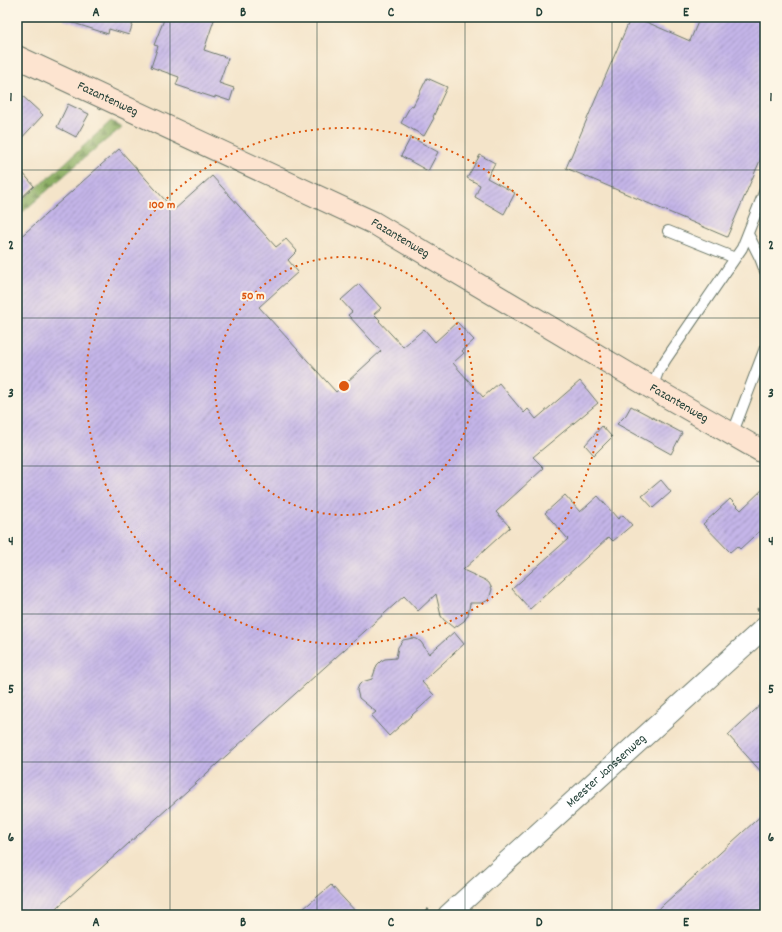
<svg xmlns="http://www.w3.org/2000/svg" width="782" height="932" viewBox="0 0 782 932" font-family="Dekko,sans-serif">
<defs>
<pattern id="forest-firs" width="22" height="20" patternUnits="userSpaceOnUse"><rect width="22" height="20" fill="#8caf63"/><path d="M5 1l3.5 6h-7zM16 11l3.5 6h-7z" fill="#729052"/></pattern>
<pattern id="building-hatch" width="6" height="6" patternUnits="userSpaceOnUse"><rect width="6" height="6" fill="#c4b5e8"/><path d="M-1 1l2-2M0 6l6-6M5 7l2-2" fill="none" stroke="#9f94bd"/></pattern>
</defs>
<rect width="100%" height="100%" fill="#fcf5e5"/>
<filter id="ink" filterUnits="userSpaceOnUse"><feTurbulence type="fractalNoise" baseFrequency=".025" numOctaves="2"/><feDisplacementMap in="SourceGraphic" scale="8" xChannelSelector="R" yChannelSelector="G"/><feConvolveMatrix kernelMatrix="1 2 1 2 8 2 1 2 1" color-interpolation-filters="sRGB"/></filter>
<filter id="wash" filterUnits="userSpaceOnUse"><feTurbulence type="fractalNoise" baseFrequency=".012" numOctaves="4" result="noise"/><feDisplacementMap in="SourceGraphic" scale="16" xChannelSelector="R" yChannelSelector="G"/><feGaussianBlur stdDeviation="0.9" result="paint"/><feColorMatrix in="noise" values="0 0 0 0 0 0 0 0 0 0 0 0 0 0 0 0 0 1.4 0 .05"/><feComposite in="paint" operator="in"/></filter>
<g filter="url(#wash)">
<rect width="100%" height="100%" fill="#f4e4c9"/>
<path fill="url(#forest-firs)" stroke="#56764c" d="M 111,121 L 122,127 L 83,159 L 17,217 L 17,204 L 53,174 Z"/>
<g id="blocks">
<path fill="url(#building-hatch)" d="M 64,17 L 135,17 L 129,35 L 109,29 L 108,34 L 64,20 Z
M 165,17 L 215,17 L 204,50 L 228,58 L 219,83 L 234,88 L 230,101 L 215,96 L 215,98 L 176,85 L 179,77 L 151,67 L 158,46 L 154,45 Z
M 631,17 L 635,17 L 690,41 L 700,17 L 765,17 L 765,149 L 727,237 L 566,168 Z
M 427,78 L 447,87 L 433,117 L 434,118 L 424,136 L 401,123 L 411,105 L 413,106 Z
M 17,91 L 43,115 L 17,143 Z
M 68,104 L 89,114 L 76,137 L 57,127 Z
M 411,137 L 438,152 L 428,171 L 401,156 Z
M 119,149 L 174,210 L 212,176 L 276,247 L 286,239 L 297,251 L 288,260 L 298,272 L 259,307 L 336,392 L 381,351 L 348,315 L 352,312 L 341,300 L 359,284 L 381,308 L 374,314 L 380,320 L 379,321 L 403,347 L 424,329 L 435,342 L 457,322 L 474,340 L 462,351 L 464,353 L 453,363 L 483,397 L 499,383 L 524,413 L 528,409 L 536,419 L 580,381 L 598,403 L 533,457 L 544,468 L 496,512 L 510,527 L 463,570 L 485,580 L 489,583 L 492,589 L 490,596 L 488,600 L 483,603 L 470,603 L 468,615 L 464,621 L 454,628 L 444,620 L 441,616 L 436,594 L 418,611 L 404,596 L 49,915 L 17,915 L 17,240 Z
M 480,155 L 495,163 L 487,178 L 515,193 L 504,214 L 475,197 L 480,185 L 467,178 Z
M 17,166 L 34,186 L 17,202 Z
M 631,406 L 682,433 L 671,454 L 617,424 L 626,415 Z
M 602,426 L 612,437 L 594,455 L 585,445 Z
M 661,480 L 671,492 L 653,508 L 642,496 Z
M 765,487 L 765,526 L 740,549 L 737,546 L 730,552 L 703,524 L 730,499 L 741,510 Z
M 565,495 L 580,512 L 598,496 L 618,519 L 623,515 L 632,525 L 613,541 L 609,537 L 530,609 L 512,589 L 568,539 L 545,513 Z
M 454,632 L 464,644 L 422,682 L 434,695 L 389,736 L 371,716 L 376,712 L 359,698 L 357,690 L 359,685 L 362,682 L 372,679 L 377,665 L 381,661 L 385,659 L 396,658 L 398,647 L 403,640 L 413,638 L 417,639 L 421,642 L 429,654 Z
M 765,701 L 765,776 L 728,735 Z
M 765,812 L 765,915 L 652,915 Z
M 331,885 L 359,915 L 296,915 Z"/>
</g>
</g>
<g filter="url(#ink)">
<use href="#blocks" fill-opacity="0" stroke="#6a7768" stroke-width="1"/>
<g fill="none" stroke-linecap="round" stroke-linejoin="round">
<defs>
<path id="lane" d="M 668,231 L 735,258
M 748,234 L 760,258 L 765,271
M 652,388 L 658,372 L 666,359 L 742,248 L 765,190
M 732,435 L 765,348"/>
<g id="street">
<path id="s1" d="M 448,915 L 765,627"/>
</g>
<g id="secondary">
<path id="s2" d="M 17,57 L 374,223 L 652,388 L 765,453"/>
</g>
</defs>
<use href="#lane" stroke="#6a7768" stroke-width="12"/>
<use href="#street" stroke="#6a7768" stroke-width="22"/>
<use href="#secondary" stroke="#6a7768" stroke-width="24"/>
<path stroke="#6a7768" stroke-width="2.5" stroke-dasharray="3 3" stroke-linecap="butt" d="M 757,610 L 765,603
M 422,915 L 431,907"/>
<use href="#lane" stroke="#fff" stroke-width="10"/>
<use href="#street" stroke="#fff" stroke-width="20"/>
<use href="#secondary" stroke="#fde4d0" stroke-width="22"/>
</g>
</g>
<path fill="none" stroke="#1f3d34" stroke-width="1" stroke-opacity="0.55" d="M 170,17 L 170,915M 317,17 L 317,915M 465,17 L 465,915M 612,17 L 612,915M 17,170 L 765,170M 17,318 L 765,318M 17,466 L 765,466M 17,614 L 765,614M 17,762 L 765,762"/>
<g fill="none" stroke="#de580e" stroke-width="2" stroke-dasharray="2 4">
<circle cx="344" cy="386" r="129"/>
<circle cx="344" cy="386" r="258"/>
</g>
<g text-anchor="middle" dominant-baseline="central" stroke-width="4" stroke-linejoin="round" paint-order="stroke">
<g font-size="13" fill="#1f3d34" stroke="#fcf5e5">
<text stroke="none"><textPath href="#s2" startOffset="100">Fazantenweg</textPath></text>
<text stroke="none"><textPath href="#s2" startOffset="424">Fazantenweg</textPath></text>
<text stroke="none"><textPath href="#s2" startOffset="748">Fazantenweg</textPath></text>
<text stroke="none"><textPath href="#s1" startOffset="214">Meester Janssenweg</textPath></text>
</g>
</g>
<circle cx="344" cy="386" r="6" fill="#de580e" stroke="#fcf5e5" stroke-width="2"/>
<g font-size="12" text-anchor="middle" font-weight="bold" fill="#de580e" stroke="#fcf5e5" stroke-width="4" stroke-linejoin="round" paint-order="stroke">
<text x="162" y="208">100 m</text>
<text x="253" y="299">50 m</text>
</g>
<rect width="782" height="932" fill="none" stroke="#fcf5e5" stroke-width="44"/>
<rect x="22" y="22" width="738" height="888" fill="none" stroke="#1f3d34" stroke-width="1.5"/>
<g font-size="13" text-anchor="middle" font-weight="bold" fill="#1f3d34">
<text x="96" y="16">A</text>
<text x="243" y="16">B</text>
<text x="391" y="16">C</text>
<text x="539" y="16">D</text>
<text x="686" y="16">E</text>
<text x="11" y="101">1</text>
<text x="771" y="101">1</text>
<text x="11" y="249">2</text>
<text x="771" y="249">2</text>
<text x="11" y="397">3</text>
<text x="771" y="397">3</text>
<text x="11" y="545">4</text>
<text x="771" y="545">4</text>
<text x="11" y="693">5</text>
<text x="771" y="693">5</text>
<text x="11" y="841">6</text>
<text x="771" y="841">6</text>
<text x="96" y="926">A</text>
<text x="243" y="926">B</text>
<text x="391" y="926">C</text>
<text x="539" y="926">D</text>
<text x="686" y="926">E</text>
</g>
</svg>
